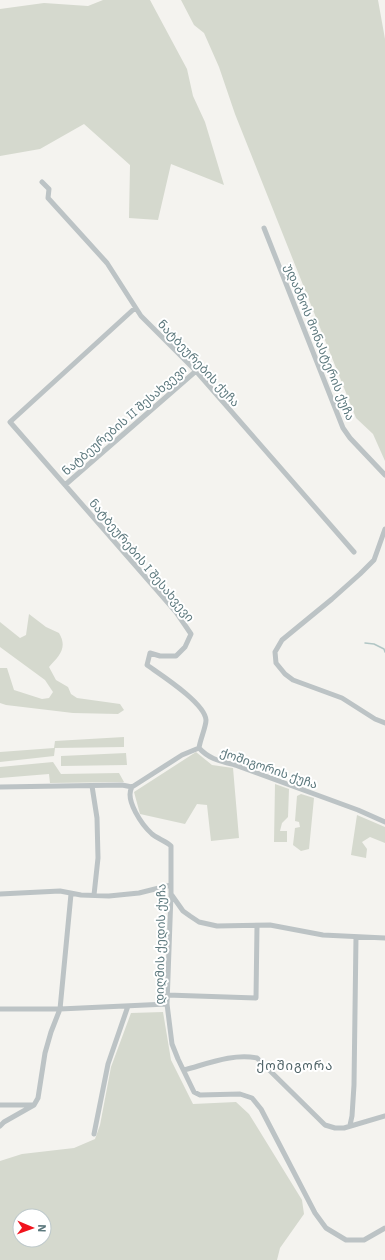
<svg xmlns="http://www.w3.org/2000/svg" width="385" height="1260" viewBox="0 0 385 1260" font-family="'IBM Plex Sans','Noto Sans Georgian',sans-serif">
<rect width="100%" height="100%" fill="#f4f3ef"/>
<path fill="#d5d9ce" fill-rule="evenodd" d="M 103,0 L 150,0 L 187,69 L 193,96 L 205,122 L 224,185 L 171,164 L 158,220 L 129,218 L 130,165 L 84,124 L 40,149 L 0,156 L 0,9 L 44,3 L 88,6 Z
M 181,0 L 378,0 L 385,39 L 385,461 L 373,434 L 356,418 L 235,114 L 219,67 L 204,33 L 194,25 Z
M 29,614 L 46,627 L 59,633 C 68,648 59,656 49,667 L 56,680 L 68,687 L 71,694 L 77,698 L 120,704 L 124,710 L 118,714 L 73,713 L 6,705 L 0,703 L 0,668 L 7,668 L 14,690 L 42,699 L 49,698 L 53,692 L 45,680 L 0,647 L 0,622 L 20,638 L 26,635 Z
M 124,737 L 124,747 L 55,748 L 54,756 L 0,762 L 0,752 L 54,748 L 55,741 Z
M 196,752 L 212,765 L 233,768 L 239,838 L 211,841 L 207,805 L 197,804 L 185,824 L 140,814 L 134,792 Z
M 126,753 L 127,765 L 61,766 L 61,756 Z
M 53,762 L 61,774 L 119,773 L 124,782 L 50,783 L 49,774 L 0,778 L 0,767 Z
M 275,784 L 289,789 L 288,817 L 282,823 L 280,831 L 287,831 L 287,842 L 274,842 Z
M 301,794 L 314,798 L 309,849 L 301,851 L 293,845 L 295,828 L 300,827 L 299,822 L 295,821 L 297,796 Z
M 357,815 L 385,827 L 385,843 L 370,837 L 362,842 L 367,849 L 366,858 L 351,855 Z
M 163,1012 L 171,1060 L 193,1104 L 236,1102 L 249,1114 L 302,1200 L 304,1214 L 280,1248 L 277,1260 L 0,1260 L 0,1161 L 22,1154 L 74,1148 L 95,1139 L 100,1125 L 111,1067 L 131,1013 ZM 20,1216 L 44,1216 L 44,1240 L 20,1240 Z"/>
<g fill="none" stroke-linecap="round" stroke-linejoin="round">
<path stroke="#b1c6c5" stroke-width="1.5" d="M 365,643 L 374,644 L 384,649 L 385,652"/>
<path stroke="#bcc3c5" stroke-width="5" d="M 42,182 L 49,189 L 48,198 L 107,263 L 141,316 L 196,371 L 354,552
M 264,228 L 343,428 L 350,438 L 385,475
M 135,308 L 10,422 L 176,612 L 191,634 L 185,647 L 176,656 L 160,656 L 150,653 L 147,665 C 161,675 205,703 206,720 C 206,727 200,740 199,748
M 65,485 L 196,371
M 385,529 L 374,560 L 360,574 L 332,599 L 282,640 L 275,652 L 276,663 L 285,674 L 293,680 L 342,698 L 375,719 L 385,723
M 199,748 C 209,759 220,761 235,765 L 358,810 L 385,822
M 92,786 L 97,818 L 98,858 L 94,895
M 0,787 L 122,785 L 132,787
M 132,787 C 124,800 143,826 152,834 C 158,839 166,841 171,846 L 171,894 L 167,1004 L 172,1044 L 178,1059 L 194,1092 L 200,1095 L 240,1094 L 252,1098 L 261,1109 L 315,1213 L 326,1228 L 346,1240 L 364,1240 L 385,1228
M 132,787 L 182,755 L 199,748
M 0,894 L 60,891 L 81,895 L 109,896 L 139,893 L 171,885
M 171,894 L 183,911 L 190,916 L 199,922 L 217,926 L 270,925 L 323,935 L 385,938
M 167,995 L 256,998 L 257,926
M 0,1009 L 60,1009 L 167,1004
M 184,1070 C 207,1064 233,1053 257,1058 L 325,1125 L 335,1128 L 344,1128 L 385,1116
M 0,1105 L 33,1105
M 350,1125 L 352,1116 L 354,1085 L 356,937
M 0,1126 L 4,1122 L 34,1105 L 38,1098 L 45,1053 L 51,1032 L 60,1009 L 71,894
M 94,1134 L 108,1064 L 128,1006"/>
</g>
<g text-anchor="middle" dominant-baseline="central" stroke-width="4" stroke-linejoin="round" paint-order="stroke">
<g font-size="12" fill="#5c787d" stroke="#fff">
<text transform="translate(320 342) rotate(68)">უდაბნოს მონასტერის ქუჩა</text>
<text transform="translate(199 363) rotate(47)">ნატბეურების ქუჩა</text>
<text transform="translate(124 420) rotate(-41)">ნატბეურების II შესახვევი</text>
<text transform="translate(142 560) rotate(50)">ნატბეურების I შესახვევი</text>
<text transform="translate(269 768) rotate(19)">ქოშიგორის ქუჩა</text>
<text transform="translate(160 944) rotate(-89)">დიღმის ქედის ქუჩა</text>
</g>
<g font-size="13" letter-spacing="1" fill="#4f6367" stroke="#fff">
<text x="295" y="1065">ქოშიგორა</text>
</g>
</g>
<g transform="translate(32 1228) rotate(92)"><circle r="19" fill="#ffffff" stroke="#bec9cb"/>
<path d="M0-3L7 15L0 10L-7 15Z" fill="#f1131d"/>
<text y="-6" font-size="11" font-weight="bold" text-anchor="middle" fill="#5c787d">N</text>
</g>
</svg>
